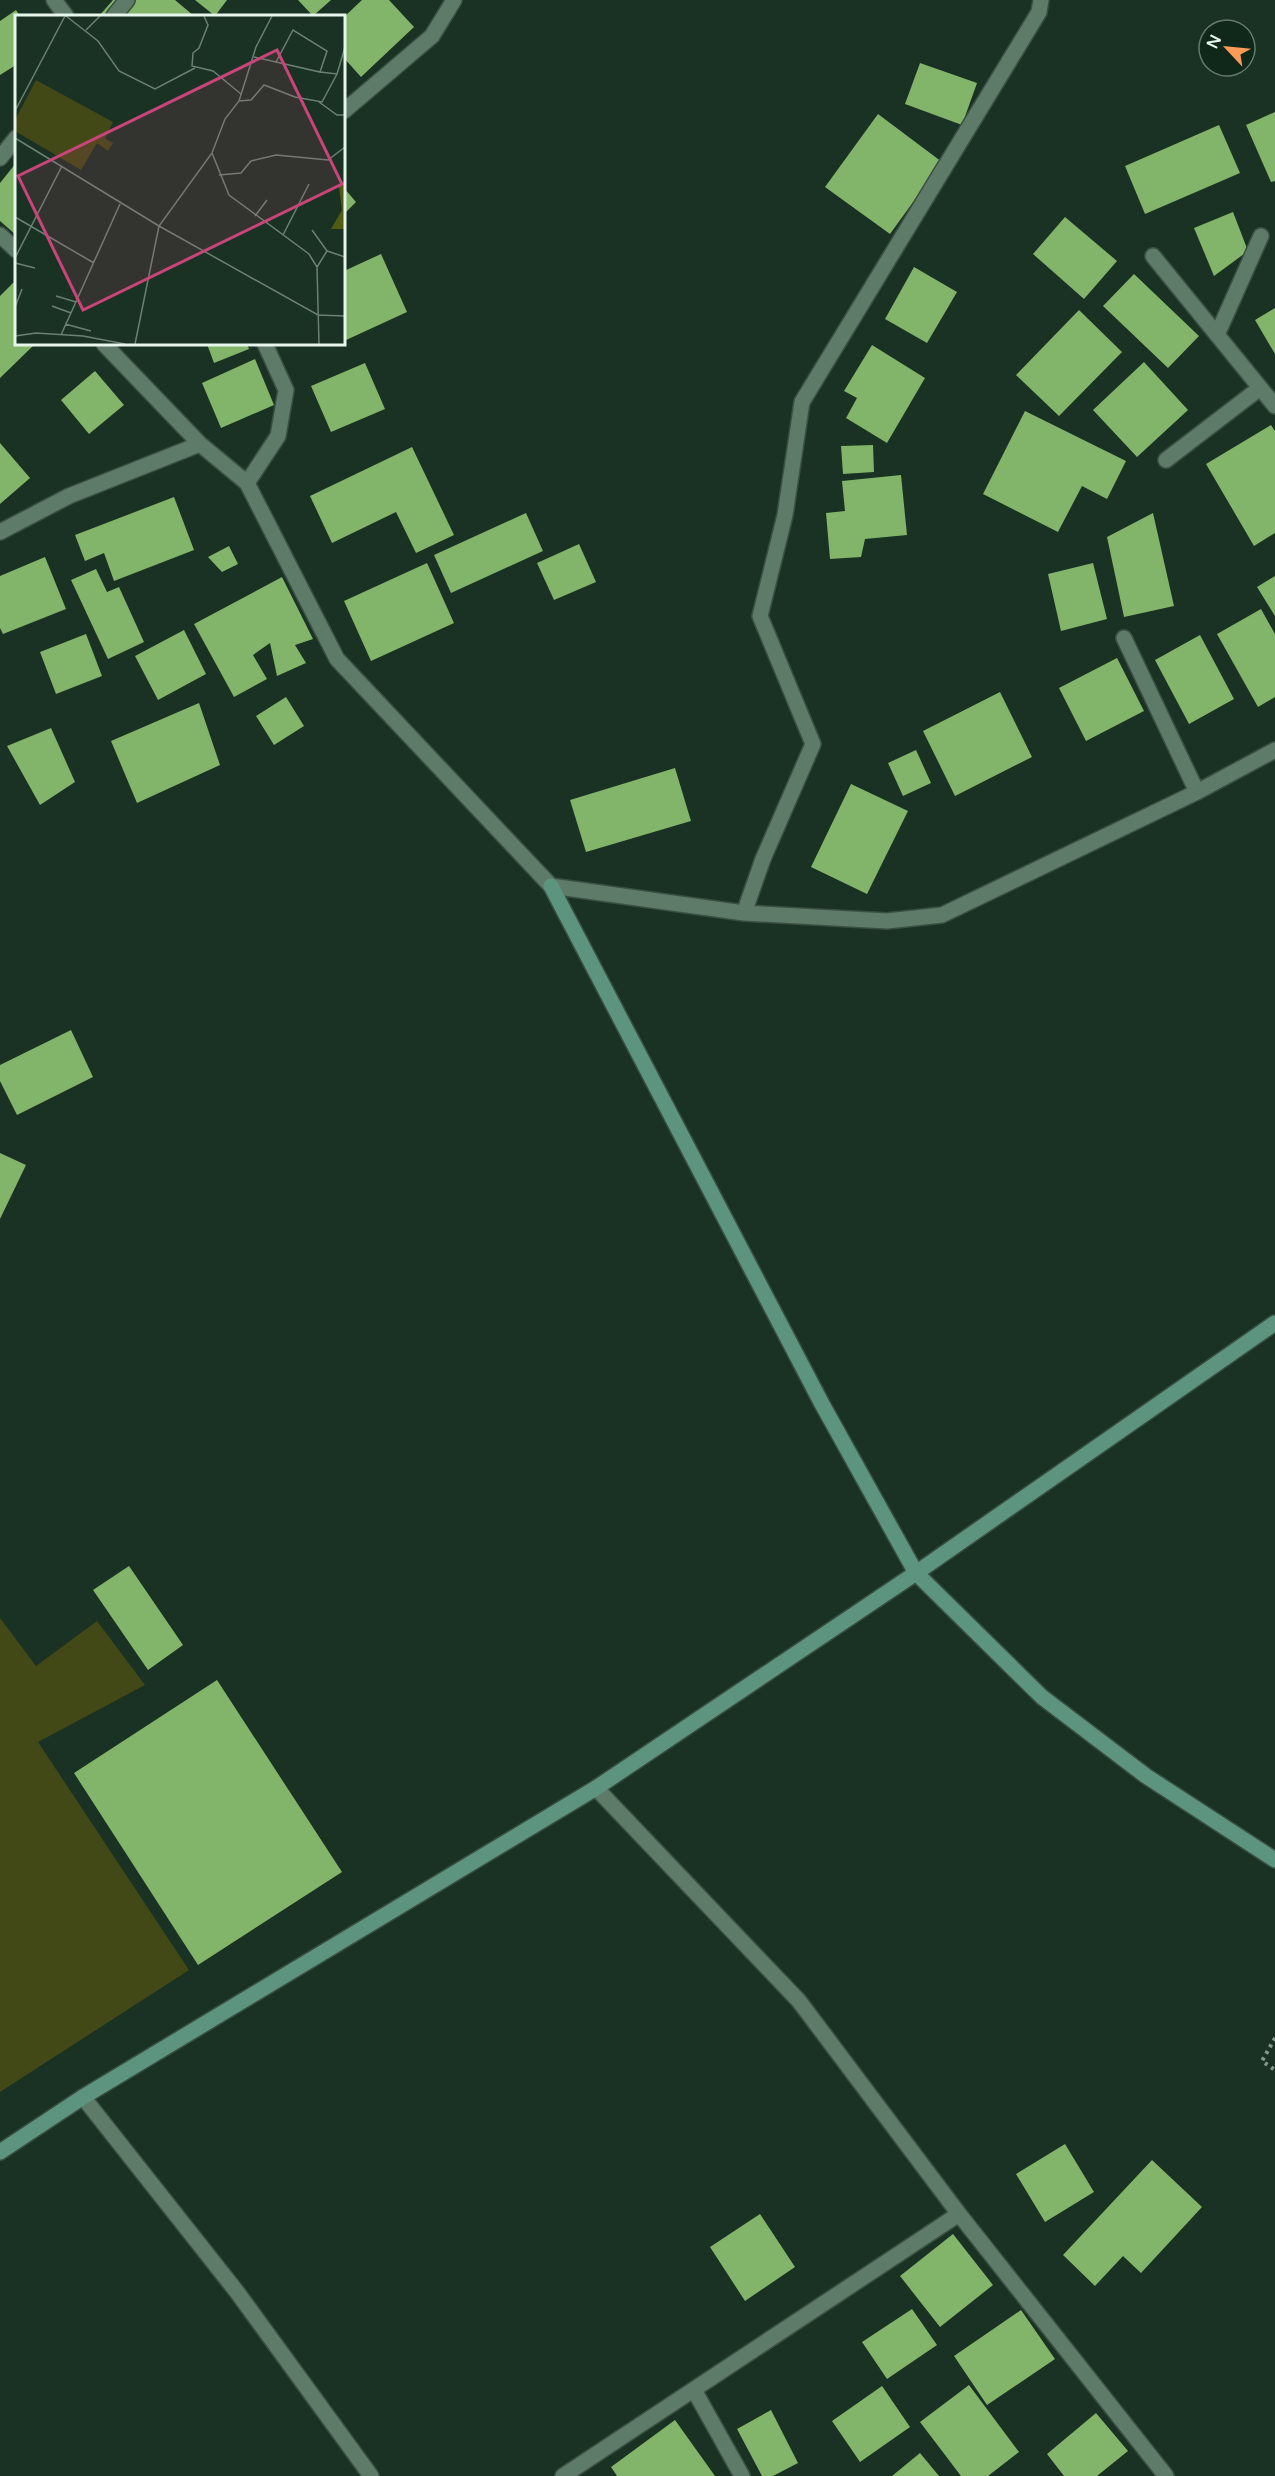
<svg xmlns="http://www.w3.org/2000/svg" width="1275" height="2476" viewBox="0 0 1275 2476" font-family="'Varela Round',sans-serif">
<rect width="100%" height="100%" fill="#193223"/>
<path fill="#424816" d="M 0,1618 L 36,1666 L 97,1621 L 145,1685 L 38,1742 L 189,1970 L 0,2092 Z"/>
<path fill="#82b46a" d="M 113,0 L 175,0 L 194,16 L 99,16 Z
M 195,0 L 227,0 L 215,16 Z
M 298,0 L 331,0 L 313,16 Z
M 362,0 L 389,0 L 414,27 L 361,77 L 344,58 L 344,17 Z
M 16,10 L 20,16 L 16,16 L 16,65 L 0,75 L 0,21 Z
M 920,63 L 977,83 L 962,125 L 905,104 Z
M 1275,112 L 1275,181 L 1271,182 L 1246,125 Z
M 878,114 L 942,162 L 890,234 L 825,187 Z
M 1219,125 L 1240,173 L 1145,214 L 1125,166 Z
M 16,163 L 16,235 L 0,221 L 0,183 Z
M 344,188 L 356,202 L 344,214 Z
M 1233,212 L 1248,251 L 1214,276 L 1194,228 Z
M 1065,217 L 1117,261 L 1084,299 L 1033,254 Z
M 381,254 L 407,312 L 344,341 L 344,271 Z
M 914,267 L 957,292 L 927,343 L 885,319 Z
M 1134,274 L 1199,336 L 1168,368 L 1103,306 Z
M 16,280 L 16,344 L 35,344 L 0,378 L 0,296 Z
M 1275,308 L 1275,354 L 1255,320 Z
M 1079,310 L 1122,352 L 1059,416 L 1016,375 Z
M 207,344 L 247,344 L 249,349 L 214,363 Z
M 872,345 L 925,378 L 887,443 L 846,418 L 857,398 L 844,391 Z
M 255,359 L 274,405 L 221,428 L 202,383 Z
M 1144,362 L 1188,410 L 1137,457 L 1093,410 Z
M 365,363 L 385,409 L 331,432 L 311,386 Z
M 95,371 L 124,405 L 89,434 L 61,400 Z
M 1025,411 L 1126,461 L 1107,499 L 1082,486 L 1058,532 L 983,494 Z
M 1271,425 L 1275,431 L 1275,533 L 1254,546 L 1206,464 Z
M 0,443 L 30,478 L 0,504 Z
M 873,445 L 874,472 L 843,474 L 841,446 Z
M 412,447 L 454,535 L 416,553 L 396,512 L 332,543 L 310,496 Z
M 901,475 L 907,535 L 865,539 L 861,557 L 830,559 L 826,513 L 845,511 L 842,481 Z
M 174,497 L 194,550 L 114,581 L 104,553 L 85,561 L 75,535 Z
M 526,513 L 543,551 L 451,593 L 434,555 Z
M 1153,513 L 1174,606 L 1124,617 L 1107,537 Z
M 579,544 L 596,582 L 554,600 L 537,563 Z
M 229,546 L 238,564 L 222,572 L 208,557 Z
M 45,557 L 66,609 L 3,634 L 0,628 L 0,576 Z
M 427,563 L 454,623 L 371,661 L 344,601 Z
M 1093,563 L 1107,619 L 1061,631 L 1048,574 Z
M 96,569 L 107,592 L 119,587 L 144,642 L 108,659 L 71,580 Z
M 1275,576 L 1275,616 L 1257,587 Z
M 282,577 L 313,639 L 295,645 L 306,663 L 277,676 L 270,643 L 253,655 L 267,679 L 234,697 L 194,624 Z
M 1261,609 L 1275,634 L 1275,697 L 1258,707 L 1217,634 Z
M 184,630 L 206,674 L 158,700 L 135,656 Z
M 86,634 L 102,676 L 56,694 L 40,652 Z
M 1200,635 L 1234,699 L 1189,724 L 1155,660 Z
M 1117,658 L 1144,711 L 1086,741 L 1059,688 Z
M 1000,692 L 1032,757 L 955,796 L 923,731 Z
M 286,697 L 304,726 L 274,745 L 256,716 Z
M 199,703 L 220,765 L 137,803 L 111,741 Z
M 51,728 L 75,782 L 40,805 L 7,746 Z
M 916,750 L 931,783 L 903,796 L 888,763 Z
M 675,768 L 691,821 L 586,852 L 570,800 Z
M 851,784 L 908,811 L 867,894 L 811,867 Z
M 71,1030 L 93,1077 L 17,1115 L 0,1081 L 0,1065 Z
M 0,1153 L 26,1165 L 0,1219 Z
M 129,1566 L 183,1645 L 148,1670 L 93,1590 Z
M 217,1680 L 342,1872 L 198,1965 L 74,1773 Z
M 1065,2144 L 1094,2192 L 1045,2222 L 1016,2174 Z
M 1152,2160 L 1202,2207 L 1141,2273 L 1123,2256 L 1095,2286 L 1063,2255 Z
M 760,2214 L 795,2267 L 745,2301 L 710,2247 Z
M 953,2234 L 993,2285 L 940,2327 L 900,2276 Z
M 912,2309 L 937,2345 L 887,2379 L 862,2342 Z
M 1021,2310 L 1055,2359 L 987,2405 L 954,2356 Z
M 969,2385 L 1019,2452 L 988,2476 L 961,2476 L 920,2422 Z
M 882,2386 L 910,2427 L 860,2462 L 832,2421 Z
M 771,2410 L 798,2463 L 773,2476 L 762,2476 L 737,2429 Z
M 1096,2413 L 1128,2451 L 1097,2476 L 1064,2476 L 1047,2454 Z
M 675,2420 L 715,2476 L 617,2476 L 611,2467 Z
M 920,2453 L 939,2476 L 892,2476 Z"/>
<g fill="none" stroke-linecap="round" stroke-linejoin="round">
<defs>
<path id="street" d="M 54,0 L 66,16
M 114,16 L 127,0
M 344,111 L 432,36 L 454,0
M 0,158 L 16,138
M 0,235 L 16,250
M 1153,256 L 1275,406
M 1217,335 L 1261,236
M 104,344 L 200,444 L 247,483 L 337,659 L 551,886 L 744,913 L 887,921 L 942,915 L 1197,792 L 1275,750
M 1166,460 L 1260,388
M 247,483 L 278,436 L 286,390 L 265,344
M 0,532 L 69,496 L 200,444
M 1124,638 L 1197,792
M 744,913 L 763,859 L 813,744 L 760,616 L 785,515 L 802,402 L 1039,12 L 1041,0
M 596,1788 L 799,2001 L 959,2214 L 1166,2476
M 83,2097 L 237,2292 L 371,2476
M 694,2390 L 742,2476
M 563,2476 L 959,2214"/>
<path id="secondary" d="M 551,886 L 822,1404 L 916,1573 L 1042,1697 L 1146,1776 L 1275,1860
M 0,2152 L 83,2097 L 596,1788 L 916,1573 L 1275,1323"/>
</defs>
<use href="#street" stroke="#394f42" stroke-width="18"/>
<use href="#secondary" stroke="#394f42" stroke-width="18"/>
<path stroke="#85998d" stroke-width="4" stroke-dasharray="3 4.5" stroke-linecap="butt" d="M 1275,2038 L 1262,2061 L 1275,2070"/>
<use href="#street" stroke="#5e7a68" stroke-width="15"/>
<use href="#secondary" stroke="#5d9480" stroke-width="15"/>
</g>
<g transform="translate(15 15)">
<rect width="330" height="330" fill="#193223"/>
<path d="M 21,65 L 98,107 L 90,124 L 98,128 L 93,136 L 82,128 L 66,155 L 0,116 L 0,105 Z" fill="#424816"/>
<path d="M 330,165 L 330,214 L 316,214 L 327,195 L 324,172 Z" fill="#535b13"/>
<path fill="none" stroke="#6b8073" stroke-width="1.5" d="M 51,1 L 83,26 L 104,56 L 140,74 L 180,53M 189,1 L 193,10 L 184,33 L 178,38 L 177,51 L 198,56 L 226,79M 71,15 L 85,1M 239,42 L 305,57 L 312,36 L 278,15 L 261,47M 305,57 L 322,59 L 330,32M 224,86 L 236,85 L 249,70 L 280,82 L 307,87 L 322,59M 304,87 L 322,100 L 330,100M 0,96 L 50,1M 0,123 L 144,211 L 303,300 L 330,301M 197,138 L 214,180 L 294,239 L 302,252 L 304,329M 204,160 L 226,158 L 236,146 L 261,140 L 313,145 L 330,132M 240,201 L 252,185M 0,202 L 79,248M 297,215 L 312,236M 268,220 L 294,169M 0,243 L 47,151M 0,248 L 20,253M 302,252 L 312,236 L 330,242M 41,281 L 61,287M 37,291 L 56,298M 0,292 L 7,274M 50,309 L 76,316M 46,320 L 105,189M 0,321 L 21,318 L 68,321 L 110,329M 120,329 L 144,211 L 197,138 L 210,104 L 224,86 L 241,32 L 257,1"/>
<path fill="#c94478" fill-opacity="0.15" stroke="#c94478" stroke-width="3" d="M 262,35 L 327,169 L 68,295 L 3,161 Z"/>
<rect width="330" height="330" fill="none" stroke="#e7f6ec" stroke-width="3"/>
</g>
<g transform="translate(1227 48) rotate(296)"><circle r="28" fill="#0f281a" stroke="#657a6e" stroke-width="1.5"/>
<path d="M0-4.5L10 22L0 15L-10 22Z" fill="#fe9c57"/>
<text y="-9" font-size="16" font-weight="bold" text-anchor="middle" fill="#e7f6ec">N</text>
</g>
</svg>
